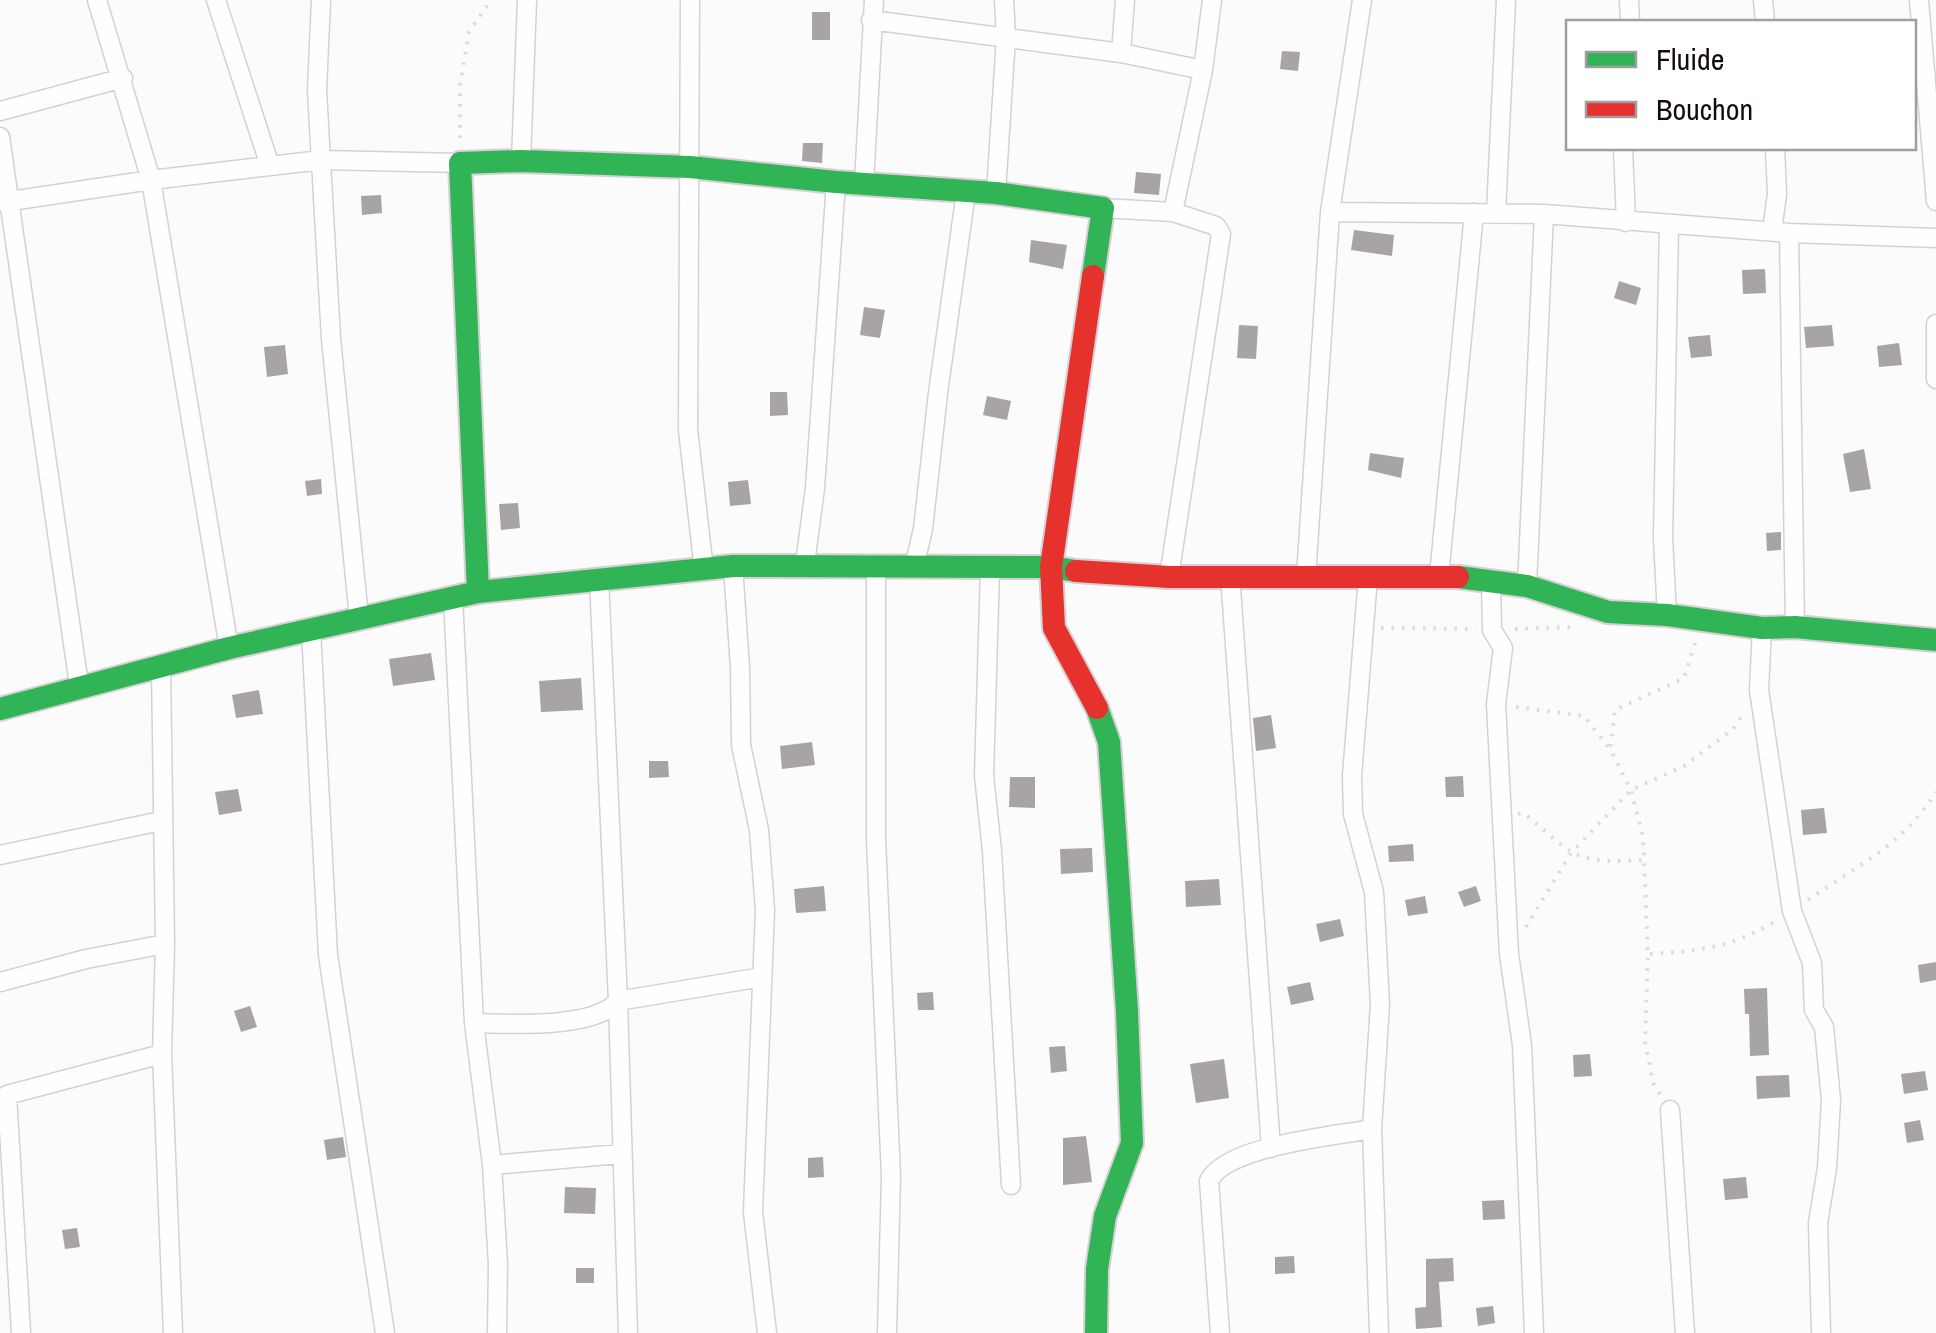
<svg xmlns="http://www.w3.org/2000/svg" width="1936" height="1333" viewBox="0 0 1936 1333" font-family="'Archivo Narrow',sans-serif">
<rect width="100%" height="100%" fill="#fbfbfb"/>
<path fill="#a8a3a7" d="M 812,12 L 830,12 L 830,40 L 812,40 Z
M 1282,51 L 1300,52 L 1298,71 L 1280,69 Z
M 803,143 L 823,143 L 822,163 L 802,161 Z
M 1136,172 L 1161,174 L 1159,195 L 1134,193 Z
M 381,195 L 382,213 L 362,215 L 361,196 Z
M 1354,230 L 1394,235 L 1392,256 L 1351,250 Z
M 1031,240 L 1067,245 L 1063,269 L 1029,262 Z
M 1765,269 L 1766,293 L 1743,294 L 1742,270 Z
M 1619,281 L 1641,288 L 1636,305 L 1614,298 Z
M 864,307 L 885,310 L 880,338 L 860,335 Z
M 1239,325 L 1258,326 L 1256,359 L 1237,358 Z
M 1832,325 L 1834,346 L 1806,348 L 1804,327 Z
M 1710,335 L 1712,356 L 1691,358 L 1688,337 Z
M 1899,343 L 1902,365 L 1879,367 L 1877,346 Z
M 285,345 L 288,374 L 267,377 L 264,347 Z
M 770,392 L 787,392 L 788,415 L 770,416 Z
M 987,396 L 1011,401 L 1007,420 L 983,415 Z
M 1864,449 L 1871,489 L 1850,492 L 1843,454 Z
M 1370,453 L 1404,458 L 1401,478 L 1368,470 Z
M 321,479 L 322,494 L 307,496 L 305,481 Z
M 748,480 L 751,504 L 730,506 L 728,482 Z
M 518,503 L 520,528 L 501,530 L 499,504 Z
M 1781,532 L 1781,550 L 1767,551 L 1766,533 Z
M 431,653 L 435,680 L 393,686 L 389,659 Z
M 581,678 L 583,710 L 541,712 L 539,681 Z
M 259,690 L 263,714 L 236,718 L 232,695 Z
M 1271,715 L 1276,748 L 1256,751 L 1253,718 Z
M 812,742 L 815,765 L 782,769 L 780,746 Z
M 649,761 L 668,761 L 669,777 L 649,778 Z
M 1463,776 L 1464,797 L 1446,797 L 1445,777 Z
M 1010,777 L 1035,777 L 1035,808 L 1009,807 Z
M 238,789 L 242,811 L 219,815 L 215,792 Z
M 1824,808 L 1827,833 L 1803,835 L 1801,810 Z
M 1413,844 L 1414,861 L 1389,862 L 1388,846 Z
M 1092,848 L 1093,872 L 1061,874 L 1060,849 Z
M 1219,879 L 1221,905 L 1186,907 L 1185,881 Z
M 824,886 L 826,911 L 796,913 L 794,889 Z
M 1476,886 L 1481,901 L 1464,907 L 1458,892 Z
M 1425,896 L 1428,913 L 1408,916 L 1405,900 Z
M 1340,919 L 1344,936 L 1320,942 L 1316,924 Z
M 1936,962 L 1936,980 L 1920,983 L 1918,965 Z
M 1310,982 L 1314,1000 L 1291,1005 L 1287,987 Z
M 1767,988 L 1769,1055 L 1750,1056 L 1749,1014 L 1745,1014 L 1744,989 Z
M 933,992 L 934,1010 L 918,1010 L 917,993 Z
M 250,1006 L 257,1027 L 241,1032 L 234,1011 Z
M 1065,1046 L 1067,1071 L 1051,1073 L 1049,1047 Z
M 1590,1054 L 1592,1076 L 1574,1077 L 1573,1055 Z
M 1224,1059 L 1229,1098 L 1196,1103 L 1190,1064 Z
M 1925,1071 L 1928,1090 L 1904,1094 L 1901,1074 Z
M 1789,1075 L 1790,1097 L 1757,1099 L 1756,1076 Z
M 1920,1120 L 1924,1140 L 1907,1143 L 1904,1123 Z
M 1086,1136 L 1092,1182 L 1063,1185 L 1063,1138 Z
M 343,1137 L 346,1157 L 327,1160 L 324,1140 Z
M 823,1157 L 824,1177 L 808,1178 L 808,1158 Z
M 1746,1177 L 1748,1198 L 1725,1200 L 1723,1179 Z
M 565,1187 L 596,1188 L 595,1214 L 564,1213 Z
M 1504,1200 L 1505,1219 L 1483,1220 L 1482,1201 Z
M 77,1228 L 80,1247 L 65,1249 L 62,1230 Z
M 1294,1256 L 1295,1273 L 1275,1274 L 1275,1257 Z
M 1453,1258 L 1454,1281 L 1439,1282 L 1442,1327 L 1416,1329 L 1415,1308 L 1426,1307 L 1426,1259 Z
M 576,1268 L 594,1268 L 594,1283 L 576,1283 Z
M 1493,1306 L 1495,1323 L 1478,1326 L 1476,1308 Z"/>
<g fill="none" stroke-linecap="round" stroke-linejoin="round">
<defs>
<path id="street" d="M 97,0 L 151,180 L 229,648
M 216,0 L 270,166
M 321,0 L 317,90 L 331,339 L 359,617
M 690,0 L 688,430 L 704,570
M 1629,0 L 1630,22
M 1763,0 L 1765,22
M 1919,0 L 1936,201
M 871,20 L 1121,53 L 1203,70
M 1121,53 L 1125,0
M 0,111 L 123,78
M 0,137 L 79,685
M 1623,148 L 1626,222
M 521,161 L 527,0
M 864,184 L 874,0
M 996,193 L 1006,37 L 1004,0
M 4,202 L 151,180 L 321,160 L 460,163
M 1103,208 L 1173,212 L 1216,226 L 1221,234 L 1169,577
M 1173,212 L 1203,70 L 1212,0
M 1330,212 L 1544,214 L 1789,233 L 1936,238
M 1496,213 L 1506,0
M 1772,231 L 1777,194 L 1775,148
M 1789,233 L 1795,627
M 1936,324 L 1936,379
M 805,564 L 815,488 L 836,182
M 733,566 L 740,667 L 741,745 L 759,830 L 765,910 L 753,1212 L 767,1333
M 876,566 L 876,840 L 891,1176 L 887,1333
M 914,567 L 923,529 L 938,393 L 966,192
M 990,569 L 984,776 L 992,851 L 1011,1185
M 1230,575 L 1271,1148
M 1439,576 L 1474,213
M 1306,577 L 1330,212 L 1362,0
M 1368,577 L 1352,776 L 1353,814 L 1374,892 L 1380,1004 L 1372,1129 L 1379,1333
M 599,579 L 618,1001 L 628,1333
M 1491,579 L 1492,630 L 1503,648 L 1496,704 L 1509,954 L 1522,1045 L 1534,1333
M 1527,586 L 1544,214
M 453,598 L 474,1023 L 492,1165 L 498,1264 L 497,1333
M 1667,615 L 1663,538 L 1669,224
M 1762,628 L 1759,690 L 1792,911 L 1812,963 L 1814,1010 L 1824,1027 L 1831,1100 L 1827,1168 L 1818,1223 L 1821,1333
M 311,630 L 328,955 L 385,1333
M 161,665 L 165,944 L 162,1054 L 173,1333
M 0,855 L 161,821
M 0,982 L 86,959 L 165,944
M 474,1023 C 510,1024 594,1029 618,1001 L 762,977
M 1670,1110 L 1685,1333
M 492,1165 L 620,1154
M 21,1333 L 7,1095 L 162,1054
M 1220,1333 L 1209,1181 C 1225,1146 1335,1136 1372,1129"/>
<path id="fast" d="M 1458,577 L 1527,586 L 1608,612 L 1667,615 L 1762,628 L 1795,627 L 1936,640
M 478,592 L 460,163 L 521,161 L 690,167 L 836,182 L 996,193 L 1103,208 L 1093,276
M 0,709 L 229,648 L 478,592 L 733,566 L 1051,567 L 1076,571
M 1096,1333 L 1097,1269 L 1105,1216 L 1132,1143 L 1127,1011 L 1109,742 L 1097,708"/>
<path id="jam" d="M 1093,276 L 1051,567 L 1054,628 L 1097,708
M 1076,571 L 1169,577 L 1458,577"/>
</defs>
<use href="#street" stroke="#d6d0d4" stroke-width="21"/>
<use href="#fast" stroke="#d6d0d4" stroke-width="26"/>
<use href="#jam" stroke="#d6d0d4" stroke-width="26"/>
<path stroke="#dcdbdc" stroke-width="4" stroke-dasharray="2.5 8" stroke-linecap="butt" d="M 460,138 L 460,85 L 469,32 L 491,0
M 1381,628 L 1476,629
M 1515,629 L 1576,627
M 1516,707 L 1584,716 L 1610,749
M 1518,814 L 1524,813 C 1575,857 1575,864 1644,860
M 1808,900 C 1858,865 1901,847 1936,792
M 1526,927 L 1571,853 L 1631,790 L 1684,766 L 1733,729 L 1743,715
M 1650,954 C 1703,950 1727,949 1774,922
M 1660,1094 L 1653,1083 L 1645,1042 L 1648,954 L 1643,837 L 1631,790 L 1610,749 L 1615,710 L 1684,678 L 1696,640"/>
<use href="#street" stroke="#fefefe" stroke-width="18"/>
<use href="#fast" stroke="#30b455" stroke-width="22"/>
<use href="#jam" stroke="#e5322d" stroke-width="22"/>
</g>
<rect x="1566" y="20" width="350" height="130" fill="#ffffff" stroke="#a19da0" stroke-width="2.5"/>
<rect x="1586" y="52" width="50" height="15" fill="#30b455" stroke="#a19da0" stroke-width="2.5"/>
<text x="1656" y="70" font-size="30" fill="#150a12">Fluide</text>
<rect x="1586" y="102" width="50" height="15" fill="#e5322d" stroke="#a19da0" stroke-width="2.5"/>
<text x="1656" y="120" font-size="30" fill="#150a12">Bouchon</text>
</svg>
